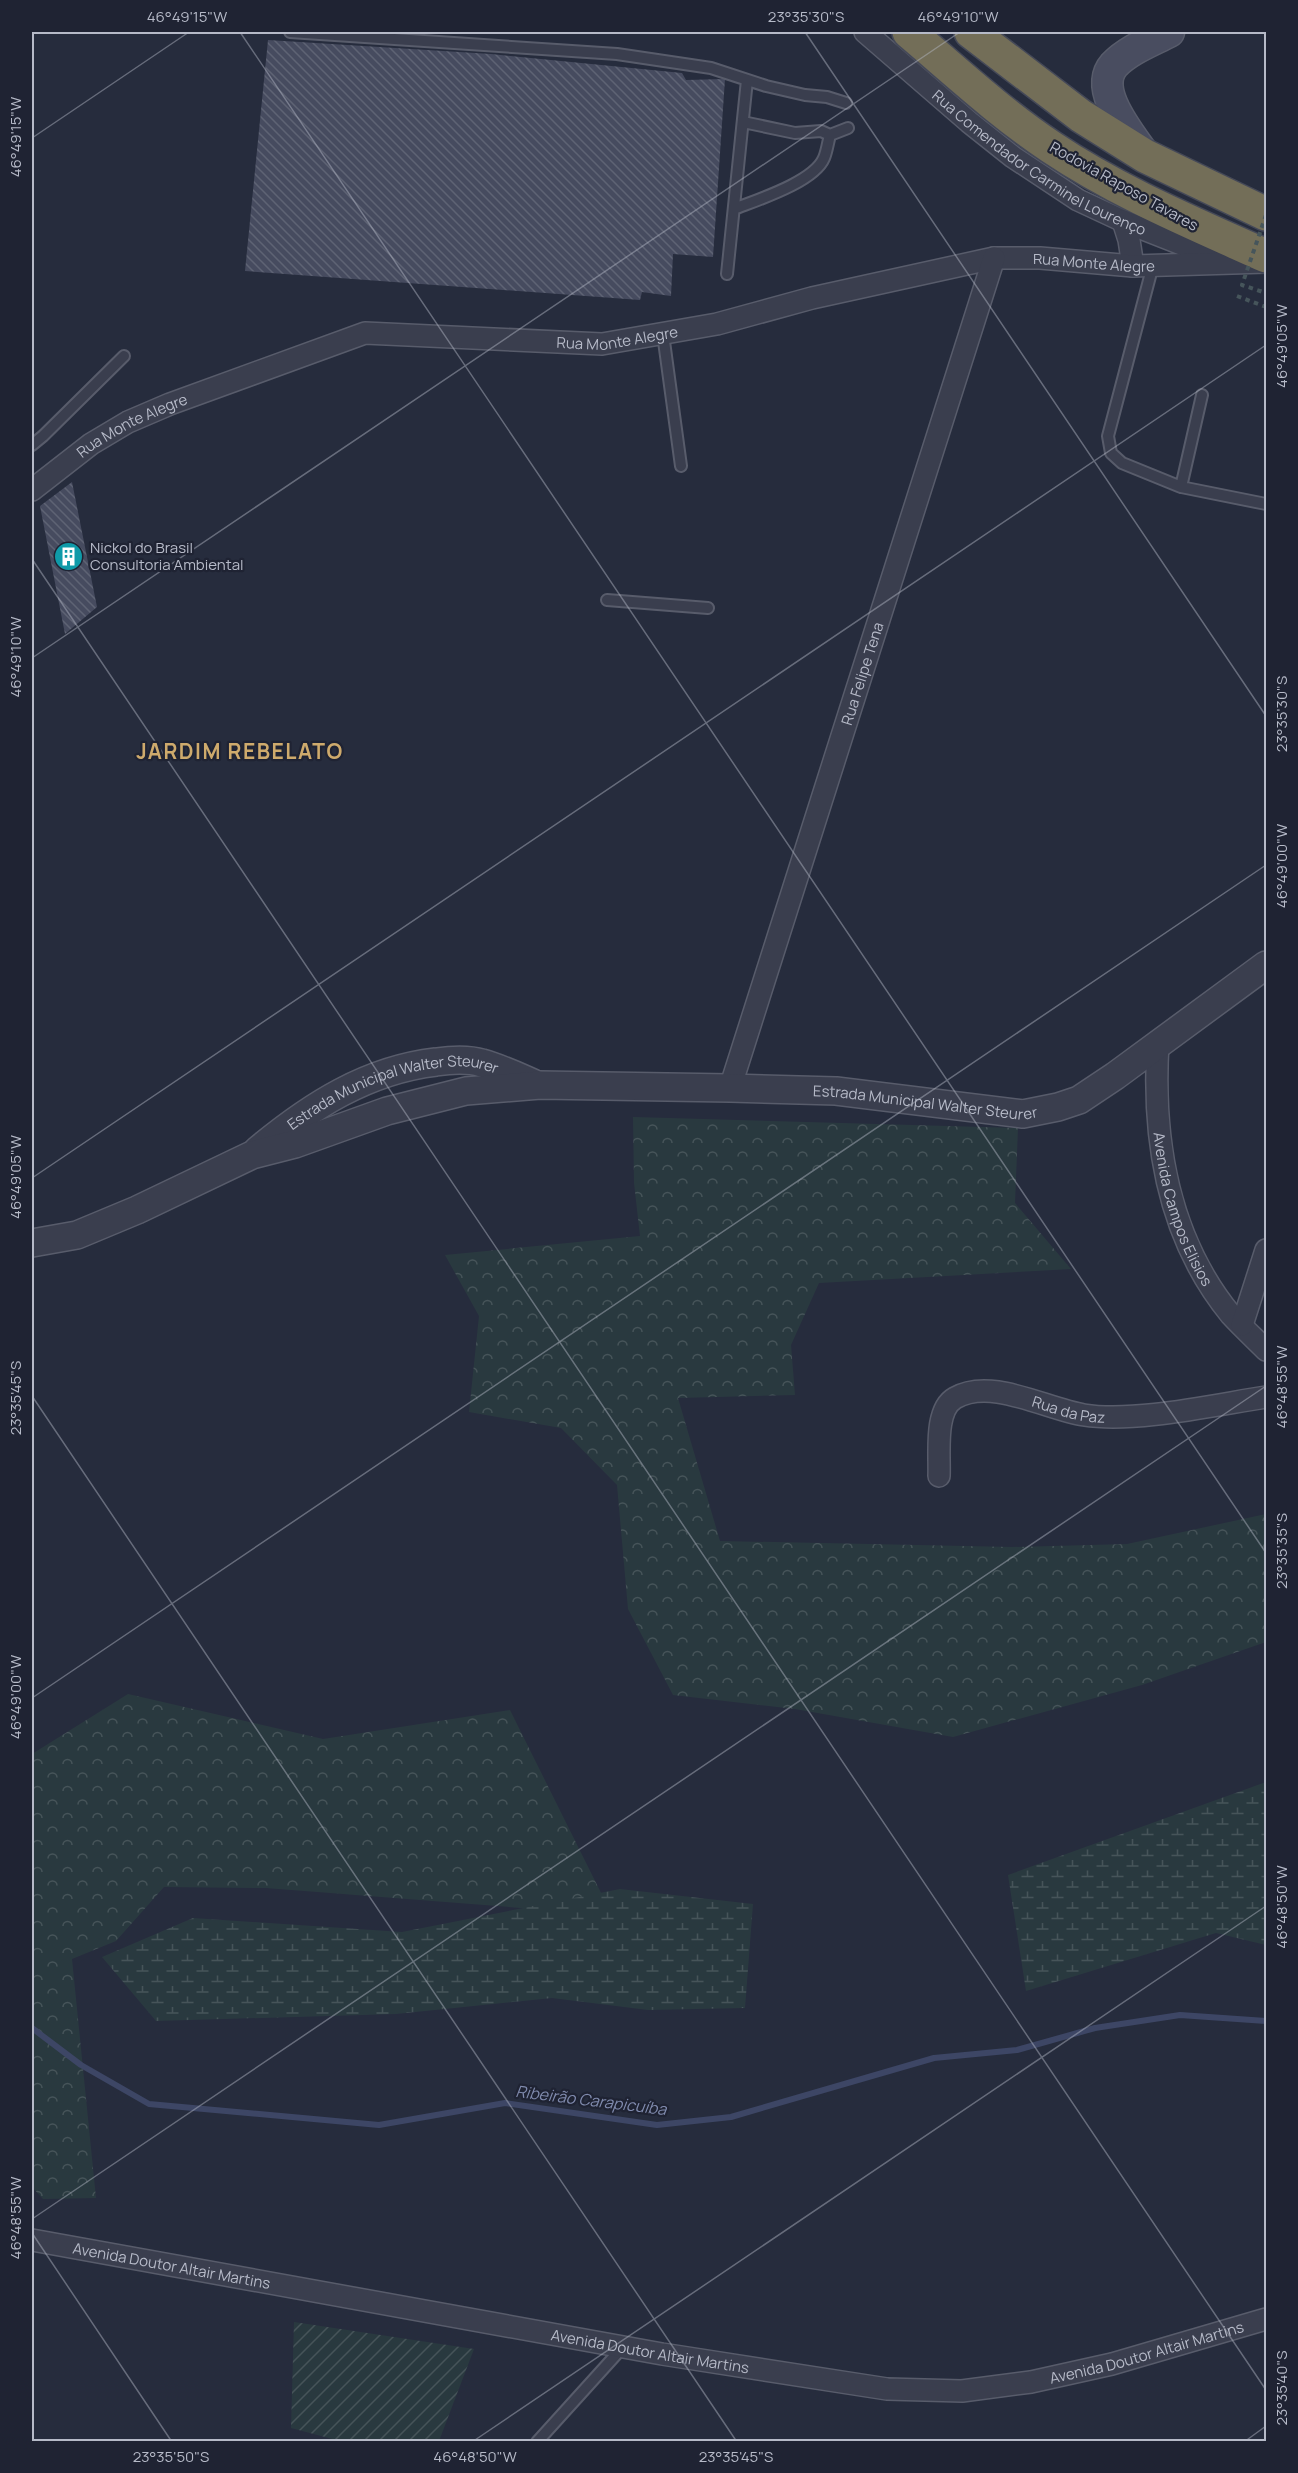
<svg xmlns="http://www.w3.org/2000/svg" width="1298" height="2473" viewBox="0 0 1298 2473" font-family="Manrope,sans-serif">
<defs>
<pattern id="forest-crowns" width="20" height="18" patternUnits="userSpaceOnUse" patternTransform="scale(1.5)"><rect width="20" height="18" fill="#29393f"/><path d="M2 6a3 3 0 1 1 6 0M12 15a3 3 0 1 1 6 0" fill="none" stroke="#465459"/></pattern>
<pattern id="wetland-marsh" width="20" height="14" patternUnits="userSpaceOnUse" patternTransform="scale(1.5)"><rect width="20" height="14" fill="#29393f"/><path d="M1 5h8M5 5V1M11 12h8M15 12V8" fill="none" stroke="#465459"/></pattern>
<pattern id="garden-furrows" width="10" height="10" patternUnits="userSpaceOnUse" patternTransform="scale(1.5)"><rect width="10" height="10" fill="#29393f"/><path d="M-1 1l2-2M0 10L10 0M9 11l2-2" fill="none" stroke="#465459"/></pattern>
<pattern id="building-back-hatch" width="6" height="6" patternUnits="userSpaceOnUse" patternTransform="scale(1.5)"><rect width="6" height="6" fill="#464b5f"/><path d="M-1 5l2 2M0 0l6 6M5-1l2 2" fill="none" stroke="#5e6374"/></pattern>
</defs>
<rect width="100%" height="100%" fill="#262c3d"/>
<path fill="url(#forest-crowns)" d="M 633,1117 L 1018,1128 L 1015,1203 L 1071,1269 L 819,1283 L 791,1345 L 795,1395 L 678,1398 L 720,1541 L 1012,1547 L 1127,1544 L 1266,1514 L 1266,1642 L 1142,1685 L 953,1737 L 795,1709 L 673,1695 L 628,1609 L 617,1485 L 561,1428 L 469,1412 L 479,1316 L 445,1255 L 640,1236 L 634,1183 Z
M 128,1694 L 323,1739 L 510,1710 L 612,1915 L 266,1888 L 164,1887 L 116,1941 L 72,1959 L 96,2198 L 43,2199 L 32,2187 L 32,1754 Z"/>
<path fill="url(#wetland-marsh)" d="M 1266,1782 L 1266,1945 L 1216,1933 L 1026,1991 L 1008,1875 Z
M 620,1889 L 753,1904 L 745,2008 L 648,2010 L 552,1998 L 396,2014 L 156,2021 L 102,1957 L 193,1918 L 402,1932 Z"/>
<path fill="url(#garden-furrows)" d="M 294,2322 L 474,2349 L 439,2441 L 340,2441 L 291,2428 Z"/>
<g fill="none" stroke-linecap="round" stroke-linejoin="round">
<path stroke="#3d4665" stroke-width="6" d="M 32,2028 L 81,2065 L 149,2104 L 379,2125 L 505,2103 L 657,2125 L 731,2117 L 934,2058 L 1017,2050 L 1095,2028 L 1180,2015 L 1266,2021"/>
</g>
<path fill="url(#building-back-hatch)" d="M 268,40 L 491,54 L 682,73 L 686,80 L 725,79 L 713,257 L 673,254 L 671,296 L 642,292 L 640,300 L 245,271 Z
M 72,482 L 97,607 L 65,634 L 40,506 Z"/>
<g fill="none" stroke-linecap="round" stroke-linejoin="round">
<defs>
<path id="service" d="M 290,32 L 617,54 L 711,68 L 766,86 L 805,95 L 827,97 L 846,103
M 743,122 L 795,133 L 821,131 L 830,135 L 848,128
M 734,209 C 757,200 814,182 824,158 C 827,151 828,142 830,135
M 1153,265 L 1108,436 L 1111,453 L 1122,463 L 1181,487 L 1202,395
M 727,274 L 747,80
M 663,334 L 681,466
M 32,445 L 43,436 L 124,356
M 1181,487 L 1266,504
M 607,600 L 708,608
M 537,2442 L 623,2347"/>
<g id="minor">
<path id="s1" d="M 865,32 L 969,122 L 1013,157 L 1078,200 L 1123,221 L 1222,260"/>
<path d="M 1123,221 L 1129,240 L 1133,266"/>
<path id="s2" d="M 32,490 L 91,444 L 128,422 L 170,404 L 365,333 L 602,344 L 717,324 L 812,298 L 994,258 L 1040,258 L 1133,266 L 1266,262"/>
<path id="s3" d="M 1158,1043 C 1152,1140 1168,1238 1231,1315 C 1242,1327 1255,1339 1266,1350"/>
<path id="s4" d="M 730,1088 L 994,258"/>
<path d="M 1242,1325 L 1266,1250"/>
<path id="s5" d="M 939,1476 C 940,1454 934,1410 955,1398 C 991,1377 1046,1409 1084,1415 C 1135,1423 1214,1405 1266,1397"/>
<path id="s6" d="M 32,2240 L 662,2354 L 887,2389 L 962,2391 L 1031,2382 L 1112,2364 L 1266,2319"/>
</g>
<g id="tertiary">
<path id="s7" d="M 258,1150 C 311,1106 367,1070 436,1062 C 450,1060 469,1059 482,1063 C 500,1068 517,1076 533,1083"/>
<path id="s8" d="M 32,1243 L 77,1235 L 137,1210 L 252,1155 L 295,1144 L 387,1111 L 466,1091 L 540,1085 L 730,1088 L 836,1091 L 1023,1114 L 1058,1107 L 1079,1100 L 1115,1076 L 1266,965"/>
</g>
<path id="secondary" d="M 1145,156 C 1131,135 1092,90 1114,65 C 1128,50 1152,41 1169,32"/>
<path id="motorway" d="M 909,32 C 955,71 1000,113 1051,147 C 1118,192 1193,223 1266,256
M 971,32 L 1081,116 L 1145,156 L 1266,214"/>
</defs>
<use href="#service" stroke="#585c6b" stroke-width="14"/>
<use href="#minor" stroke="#585c6b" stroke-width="24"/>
<use href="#tertiary" stroke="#585c6b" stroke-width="30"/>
<use href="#secondary" stroke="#585c6b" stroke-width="33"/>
<use href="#motorway" stroke="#454958" stroke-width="36"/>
<path stroke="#46555b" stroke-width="4" stroke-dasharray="4.5 4.5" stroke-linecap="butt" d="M 1237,296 L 1266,307"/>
<use href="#service" stroke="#3a3e4e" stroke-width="10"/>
<use href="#minor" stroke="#3a3e4e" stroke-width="21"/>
<use href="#tertiary" stroke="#3a3e4e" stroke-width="27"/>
<use href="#secondary" stroke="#494d60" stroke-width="30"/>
<use href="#motorway" stroke="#736e58" stroke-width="33"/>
<path stroke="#46555b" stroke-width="4" stroke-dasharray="4.5 4.5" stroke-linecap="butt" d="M 1266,215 L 1242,285 L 1266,293"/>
</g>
<path fill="none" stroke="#b6bac8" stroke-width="1.5" stroke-opacity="0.45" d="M 240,32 L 1266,1553M 805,32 L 1266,716M 32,138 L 189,32M 32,559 L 1266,2390M 32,658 L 960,32M 32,1178 L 1266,345M 32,1396 L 737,2442M 32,1698 L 1266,865M 32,2219 L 1266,1386M 32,2233 L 172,2442M 472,2442 L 1266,1906M 1244,2442 L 1266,2426"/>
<defs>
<symbol id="building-disc" viewBox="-11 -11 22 22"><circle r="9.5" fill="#0f9aa8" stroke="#1f2333"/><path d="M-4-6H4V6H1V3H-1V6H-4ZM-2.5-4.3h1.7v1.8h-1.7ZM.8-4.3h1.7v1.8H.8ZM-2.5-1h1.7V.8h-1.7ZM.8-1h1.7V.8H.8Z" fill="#fff"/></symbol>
</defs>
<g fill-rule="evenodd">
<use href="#building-disc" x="52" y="540" width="33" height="33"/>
</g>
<g text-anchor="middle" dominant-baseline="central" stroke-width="4.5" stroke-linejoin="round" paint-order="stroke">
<g font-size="15" fill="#b6bac8" stroke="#1f2333">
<text stroke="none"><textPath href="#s1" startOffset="219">Rua Comendador Carminel Lourenço</textPath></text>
<text transform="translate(1124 186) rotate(29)">Rodovia Raposo Tavares</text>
<text stroke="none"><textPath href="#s2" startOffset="1110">Rua Monte Alegre</textPath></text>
<text stroke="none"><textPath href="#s2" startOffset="624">Rua Monte Alegre</textPath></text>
<text stroke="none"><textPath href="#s2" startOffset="120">Rua Monte Alegre</textPath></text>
<text stroke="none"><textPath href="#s4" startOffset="435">Rua Felipe Tena</textPath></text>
<text stroke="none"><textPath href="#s7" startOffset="152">Estrada Municipal Walter Steurer</textPath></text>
<text stroke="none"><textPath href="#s8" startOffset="922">Estrada Municipal Walter Steurer</textPath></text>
<text stroke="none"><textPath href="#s3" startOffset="170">Avenida Campos Elisios</textPath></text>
<text stroke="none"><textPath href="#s5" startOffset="200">Rua da Paz</textPath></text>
<text stroke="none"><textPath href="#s6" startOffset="142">Avenida Doutor Altair Martins</textPath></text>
<text stroke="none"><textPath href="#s6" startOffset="628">Avenida Doutor Altair Martins</textPath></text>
<text stroke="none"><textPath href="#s6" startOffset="1132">Avenida Doutor Altair Martins</textPath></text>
</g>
<g font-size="15" fill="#b6bac8" stroke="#1f2333" text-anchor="start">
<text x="90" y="547">Nickol do Brasil<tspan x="90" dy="17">Consultoria Ambiental</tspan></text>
</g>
<g font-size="16" font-style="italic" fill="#808bae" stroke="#1f2333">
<text transform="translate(591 2100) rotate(7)">Ribeirão Carapicuíba</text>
</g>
<g font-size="21" font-weight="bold" letter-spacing="1.5" fill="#ceaa6c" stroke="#1f2333">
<text x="240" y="751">JARDIM REBELATO</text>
</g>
</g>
<rect width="1298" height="2473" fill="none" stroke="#1f2333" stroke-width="66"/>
<rect x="33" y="33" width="1232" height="2407" fill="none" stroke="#b6bac8" stroke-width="2"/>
<g font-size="15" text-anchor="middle" fill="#b6bac8">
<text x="187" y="22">46°49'15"W</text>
<text x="806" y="22">23°35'30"S</text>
<text x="958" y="22">46°49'10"W</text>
<text transform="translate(16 137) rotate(-90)" y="5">46°49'15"W</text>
<text transform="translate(1282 346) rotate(-90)" y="5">46°49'05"W</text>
<text transform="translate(16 657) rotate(-90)" y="5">46°49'10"W</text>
<text transform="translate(1282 714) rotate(-90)" y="5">23°35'30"S</text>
<text transform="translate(1282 866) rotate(-90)" y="5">46°49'00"W</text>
<text transform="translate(16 1177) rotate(-90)" y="5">46°49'05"W</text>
<text transform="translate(1282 1387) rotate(-90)" y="5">46°48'55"W</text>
<text transform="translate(16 1398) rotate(-90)" y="5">23°35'45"S</text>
<text transform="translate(1282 1551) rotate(-90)" y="5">23°35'35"S</text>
<text transform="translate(16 1697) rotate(-90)" y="5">46°49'00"W</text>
<text transform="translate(1282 1907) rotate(-90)" y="5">46°48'50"W</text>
<text transform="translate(16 2218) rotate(-90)" y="5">46°48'55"W</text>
<text transform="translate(1282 2388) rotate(-90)" y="5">23°35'40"S</text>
<text x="171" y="2462">23°35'50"S</text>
<text x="475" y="2462">46°48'50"W</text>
<text x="736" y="2462">23°35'45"S</text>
</g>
</svg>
